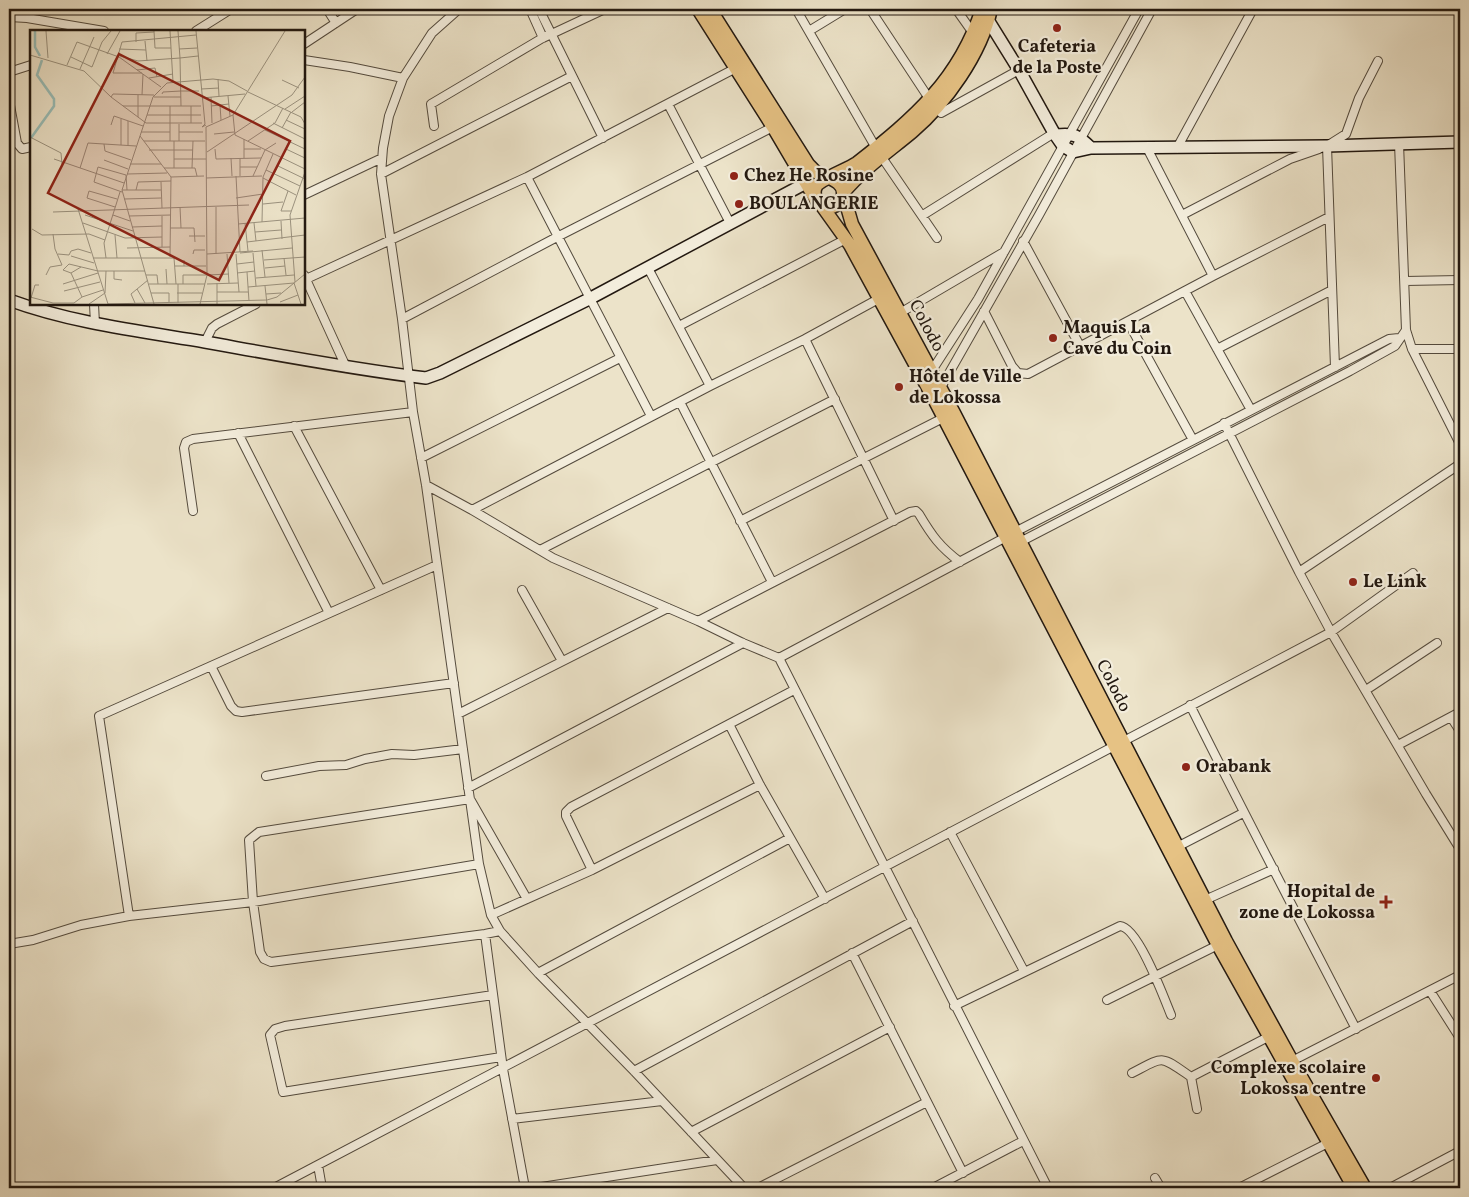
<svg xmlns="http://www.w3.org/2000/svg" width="1469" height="1197" viewBox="0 0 1469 1197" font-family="Vollkorn,serif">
<rect width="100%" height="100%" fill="#ece3c9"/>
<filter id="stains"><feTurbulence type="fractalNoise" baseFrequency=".004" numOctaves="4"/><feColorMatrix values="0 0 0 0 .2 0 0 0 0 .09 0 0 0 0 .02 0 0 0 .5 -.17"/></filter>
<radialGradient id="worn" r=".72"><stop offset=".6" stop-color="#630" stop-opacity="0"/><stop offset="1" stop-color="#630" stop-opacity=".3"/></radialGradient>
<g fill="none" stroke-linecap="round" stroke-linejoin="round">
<defs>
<path id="street" d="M 9,9 L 13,9
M 327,9 L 336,23
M 459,9 L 432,33 L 403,78 L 389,116 L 383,148 L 381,174 L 402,319 L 413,412 L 426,485 L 479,864 L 491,915 L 500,931 L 538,973 L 634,1071 L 744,1188
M 530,9 L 543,38 L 605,9
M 539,9 L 603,138
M 796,9 L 876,148
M 870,9 L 930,100
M 956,9 L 973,33
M 1253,10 L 1293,9
M 9,17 L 27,18 L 104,31
M 196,31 L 231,9
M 809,31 L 845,9
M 304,44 L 357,9
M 304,60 L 350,67 L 403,78
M 9,72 L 31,65
M 9,100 L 17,143 L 22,149 L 31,147
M 668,104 L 730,223
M 936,108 L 941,113 L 1019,70
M 434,126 L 431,104 L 551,33
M 1399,143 L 1406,330 L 1412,349 L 1460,444
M 1147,148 L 1213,276
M 1177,148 L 1253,9
M 881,156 L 937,238
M 381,174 L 572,76
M 527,177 L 651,416
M 304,195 L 382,158
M 923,215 L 1054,133
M 1182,215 L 1290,159 L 1319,149
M 1023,241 L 1080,346
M 648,268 L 710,386
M 304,275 L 346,367
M 304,280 L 527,177 L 736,68
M 1405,281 L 1460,280
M 1185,291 L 1251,410
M 94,304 L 95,324
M 984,311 L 1012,366 L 1018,373 L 1028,374 L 1213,276 L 1329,217
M 900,313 L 1004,252
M 402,319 L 557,237 L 773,127
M 1128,322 L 1193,440
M 679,326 L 846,239
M 805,339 L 894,521
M 205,342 L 212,328 L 217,324 L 256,304
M 1217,349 L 1332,290
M 1412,349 L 1460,349
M 1335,367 L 1327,146 L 1346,134 L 1359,98 L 1378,61
M 931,372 L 978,299 L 1139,9
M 940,389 L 1039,215 L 1152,9
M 680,402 L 772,582
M 1224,423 L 1299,572 L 1331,632 L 1426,794 L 1460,849
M 294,426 L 381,590
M 238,433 L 329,613
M 421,458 L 620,358
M 426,485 L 472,510 L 553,558 L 698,621 L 743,643 L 779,658 L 1048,1188
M 472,510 L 710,386 L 805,339 L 882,297
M 193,511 L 184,448 L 186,442 L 193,439 L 413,412
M 740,521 L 947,416
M 1015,532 L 1389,339 L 1399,338
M 1020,542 L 1350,371 L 1395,346 L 1406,330
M 540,550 L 835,399
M 1299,572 L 1460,464
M 522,590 L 562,661
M 698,621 L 910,512 L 916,511 L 919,514 C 932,536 940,547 960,562
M 779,658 L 1006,537
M 211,666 L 231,706 L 236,711 L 242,712 L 454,683
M 1366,690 L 1437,643
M 1190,705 C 1244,814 1300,921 1356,1029
M 458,714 L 668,608
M 1451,717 L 1460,731
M 729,724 L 760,785 L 825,899
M 1398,745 L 1460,712
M 266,776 L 319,766 L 346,765 L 365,759 L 392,754 L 414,755 L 463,749
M 468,788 L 743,643
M 950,832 L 1024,971
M 1177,847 L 1243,813
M 592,870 L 566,816 L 566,812 L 571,807 L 794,690
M 1205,900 L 1274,869
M 491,915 L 592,870 L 760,785
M 129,916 L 99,716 L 437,565
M 500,931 L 485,934 L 271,962 L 264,959 L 260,952 L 253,902 L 249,840 L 259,832 L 470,799 L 527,899
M 485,934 L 503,1069 L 525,1188
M 9,944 L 33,940 L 81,925 L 129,916 L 253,902 L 479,864
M 852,953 L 963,1173
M 538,973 L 790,838
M 1430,991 L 1460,1038
M 493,995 L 285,1026 L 275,1029 L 270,1035 L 283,1092 L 501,1057
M 1107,1000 L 1218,945
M 954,1006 L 1120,926 C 1138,927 1164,998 1171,1015
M 1292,1061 L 1460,975
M 634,1071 L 913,921
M 1132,1073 C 1165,1056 1160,1055 1191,1077
M 1197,1109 L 1191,1077 L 1268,1037
M 512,1119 L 662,1101
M 691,1132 L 890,1027
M 318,1165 L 322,1188
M 1155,1178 L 1161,1188
M 274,1188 L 1331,632 L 1413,573
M 535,1188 L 717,1160
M 758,1188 L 927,1102
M 933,1188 L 1023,1141
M 1239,1188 L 1328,1143
M 1390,1188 L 1460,1151"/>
<path id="secondary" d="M 988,20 L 1019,70 L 1054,133 L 1063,146 L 1073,152 L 1091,148 L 1327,146 L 1460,142
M 1056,135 C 1074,133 1078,135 1091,148
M 9,300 C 72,323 139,331 205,342 C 278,355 352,369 426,378 L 440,373 L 589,299 L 806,183"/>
<path id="primary" d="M 698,9 L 773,127 L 816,200
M 710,9 L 808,164 C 811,167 813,170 816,172 C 826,178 844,180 843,194 C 843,198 841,202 838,204 C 835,206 831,208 828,207 C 817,206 811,193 817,185 C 822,179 848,169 857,163 C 914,118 959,80 982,9
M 991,9 C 981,54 946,103 912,132 C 888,152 863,169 843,193 L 852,224 L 954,413 L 1226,941 L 1292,1061 L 1365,1188
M 822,206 L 850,245 L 935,401 L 1218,945 L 1354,1188"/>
</defs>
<use href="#street" stroke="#544b3e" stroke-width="10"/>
<use href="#secondary" stroke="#221810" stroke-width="14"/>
<use href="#primary" stroke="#221810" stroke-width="15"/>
<use href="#street" stroke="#f3eddc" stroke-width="8"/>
<use href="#secondary" stroke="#f3eddc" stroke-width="11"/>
<use href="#primary" stroke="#e6c284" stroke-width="12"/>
</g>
<g fill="#8f2418" stroke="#f3eddc" stroke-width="2">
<circle cx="1057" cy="28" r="5"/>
<circle cx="734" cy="176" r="5"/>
<circle cx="739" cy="204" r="5"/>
<circle cx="1053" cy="338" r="5"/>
<circle cx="899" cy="387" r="5"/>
<circle cx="1353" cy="582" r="5"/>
<circle cx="1186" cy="767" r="5"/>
<path d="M1383.5 894.5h5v5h5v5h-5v5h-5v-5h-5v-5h5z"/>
<circle cx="1376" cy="1078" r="5"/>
</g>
<g text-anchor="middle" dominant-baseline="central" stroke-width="4.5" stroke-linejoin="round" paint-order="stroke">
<g font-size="18" font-weight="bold" fill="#221810" stroke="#f3eddc" text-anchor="start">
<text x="1057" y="47" text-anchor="middle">Cafeteria<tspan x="1057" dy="21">de la Poste</tspan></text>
<text x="744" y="176">Chez He Rosine</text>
<text x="749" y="204">BOULANGERIE</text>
<text x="1063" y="328">Maquis La<tspan x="1063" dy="21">Cave du Coin</tspan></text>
<text x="909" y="377">Hôtel de Ville<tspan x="909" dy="21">de Lokossa</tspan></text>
<text x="1363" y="582">Le Link</text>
<text x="1196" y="767">Orabank</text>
<text x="1375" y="892" text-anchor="end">Hopital de<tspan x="1375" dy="21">zone de Lokossa</tspan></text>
<text x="1366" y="1068" text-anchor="end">Complexe scolaire<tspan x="1366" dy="21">Lokossa centre</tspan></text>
</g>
<g font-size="18" fill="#221810" stroke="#f3eddc">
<text transform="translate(926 326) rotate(62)">Colodo</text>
<text transform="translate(1113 686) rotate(63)">Colodo</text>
</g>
</g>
<g transform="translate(30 30)">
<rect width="275" height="275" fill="#ece3c9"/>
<path fill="none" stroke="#99beb8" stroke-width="2.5" d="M 5,1 L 5,17 L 10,26M 1,108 L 24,76 L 24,69 L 7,45 L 12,30"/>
<path fill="none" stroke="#9b927f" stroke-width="1" d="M 16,1 L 18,28M 124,1 L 125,18 L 141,18M 140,1 L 143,52M 148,1 L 150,28 L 168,26M 166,1 L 175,94 L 172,97 L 176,95M 115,11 L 117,31M 106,12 L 106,3 L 124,2M 89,19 L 116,20M 149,19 L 167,18M 77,24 L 90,1M 0,25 L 54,41 L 81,67 L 116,93 L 172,93M 90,26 L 108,31 L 150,28 L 151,76M 41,27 L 62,37 L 72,12 L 81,1M 37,35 L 47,12 L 89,27 L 131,57M 50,39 L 64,7M 107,40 L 125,38 L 127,47M 112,43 L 83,43 L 92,12 L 166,5M 119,48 L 143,44M 188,49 L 189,66M 252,50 L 269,58M 171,59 L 189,58M 150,61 L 169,61M 218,62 L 271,87 L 275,94M 132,64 L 133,62 L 151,61M 112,65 L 113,44M 198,66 L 200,86M 81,67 L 83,64 L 124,65M 124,67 L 151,67M 181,67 L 182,93M 172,68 L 215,64M 190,75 L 191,90M 93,76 L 171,76M 140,76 L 140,111M 161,76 L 161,93M 181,76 L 199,74M 255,79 L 275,66M 262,82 L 275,72M 117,85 L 171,85M 203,85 L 205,105 L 275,139M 108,87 L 108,65M 256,90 L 275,99M 98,91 L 98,115M 243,93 L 275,109M 149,94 L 149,111M 81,95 L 84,86 L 113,96M 252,98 L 261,82M 235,100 L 275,119M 111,102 L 140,102M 149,102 L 173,102M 184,104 L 204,102M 110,106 L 141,147 L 140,227M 0,107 L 31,123 L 32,134M 214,109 L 214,128M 114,111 L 175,111M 218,111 L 245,93 L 253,78M 74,114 L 75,121 L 101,130M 91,115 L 91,89M 185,119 L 186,129 L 231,128M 214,119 L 231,119M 256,119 L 275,128M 119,120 L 163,120M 177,122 L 262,65 L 275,47M 201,128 L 202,146M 210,128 L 210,146M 24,129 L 94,153M 144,129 L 176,129M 74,130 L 98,139M 100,134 L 131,134M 248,136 L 275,149M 210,137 L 227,137M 50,138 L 58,113 L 106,116M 134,138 L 165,138 L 167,146M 144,138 L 144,111M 162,138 L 163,111M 236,140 L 270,156M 97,144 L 137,143M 244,144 L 259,112M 206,146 L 210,222M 223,146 L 235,120 L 246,113M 141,147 L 174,146M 176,148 L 232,146M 233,148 L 266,165M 131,152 L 132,178M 92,160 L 131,160M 106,160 L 108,152 L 141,151M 258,161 L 251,181 L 261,181M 92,162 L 64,152 L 68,137 L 96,145 L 97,160M 206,168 L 233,164M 94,169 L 131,168M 233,174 L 253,172M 85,177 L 57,168 L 59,161 L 87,169M 150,177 L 151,198M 186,177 L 186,224M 48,179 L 78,274M 23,182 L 219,175M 55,185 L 103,201M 83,185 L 100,191M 99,186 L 141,185M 251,191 L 252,209M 232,192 L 233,147 L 243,124M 53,193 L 95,208 L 132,207M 215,193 L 218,221M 224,193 L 226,211M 208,194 L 275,188M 102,197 L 132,196M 140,198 L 164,198 L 165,212M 2,199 L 12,205 L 59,204 L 75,210M 225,202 L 251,200M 23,204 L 25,219 L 32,235M 85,205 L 87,228M 159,206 L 175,206M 217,212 L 275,205M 132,217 L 132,186M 97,218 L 140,217M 232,220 L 235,247M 210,223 L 262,218M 223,223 L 226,256M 28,224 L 39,225 L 41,221 L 48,219 L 61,223M 163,224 L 164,220 L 175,220M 177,224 L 223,221M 197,224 L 199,253M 206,224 L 209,262M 41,226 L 64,233M 63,228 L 144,228 L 146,254M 76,228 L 74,213 L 90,162M 254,228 L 256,245M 234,230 L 275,227M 207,234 L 224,232M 145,236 L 154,236 L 154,230M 154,236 L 176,236M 51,237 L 41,243 L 33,240 L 39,234 L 68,241 L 115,241M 235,238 L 255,236M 136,239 L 137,254M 84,241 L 84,249 L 92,250M 217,242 L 219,271M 41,243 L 52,267M 207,243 L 225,241M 16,245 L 20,237 L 32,235M 116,245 L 127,245 L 128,254M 177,245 L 199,244M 226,248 L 264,245M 265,252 L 260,185 L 275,142M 187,253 L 187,274M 33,254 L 68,243M 119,254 L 175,254M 148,254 L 148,273M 153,254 L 153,245 L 176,245M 177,254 L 208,253M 235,256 L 237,274M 218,257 L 264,253 L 271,274M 107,259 L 115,273M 34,261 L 70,252M 187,262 L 218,262M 121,263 L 139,263 L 139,272M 147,263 L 172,263M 236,264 L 251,263M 0,267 L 23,273 L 44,273 L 52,267 L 73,260M 1,268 L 5,255 L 9,255M 250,272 L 268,265M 105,273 L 101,264 L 118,250M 59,274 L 75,263 L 76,241M 78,274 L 237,270 L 247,267 L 275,244M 124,274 L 92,160 L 123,67 L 137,53 L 183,49 L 199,51 L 217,61M 170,274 L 177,245 L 176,97 L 203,85 L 255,1"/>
<path fill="#8f2418" fill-opacity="0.15" stroke="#8f2418" stroke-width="2.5" d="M 89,24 L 260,111 L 189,250 L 18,163 Z"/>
<rect width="275" height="275" fill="none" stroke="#221810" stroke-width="2.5"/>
</g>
<rect width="1469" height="1197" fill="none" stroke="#ece3c9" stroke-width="30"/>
<rect x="10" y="10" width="1449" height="1177" fill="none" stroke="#221810" stroke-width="2.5"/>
<rect x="15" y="15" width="1439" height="1167" fill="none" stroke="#221810"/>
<rect width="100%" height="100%" filter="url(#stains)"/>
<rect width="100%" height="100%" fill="url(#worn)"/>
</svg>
